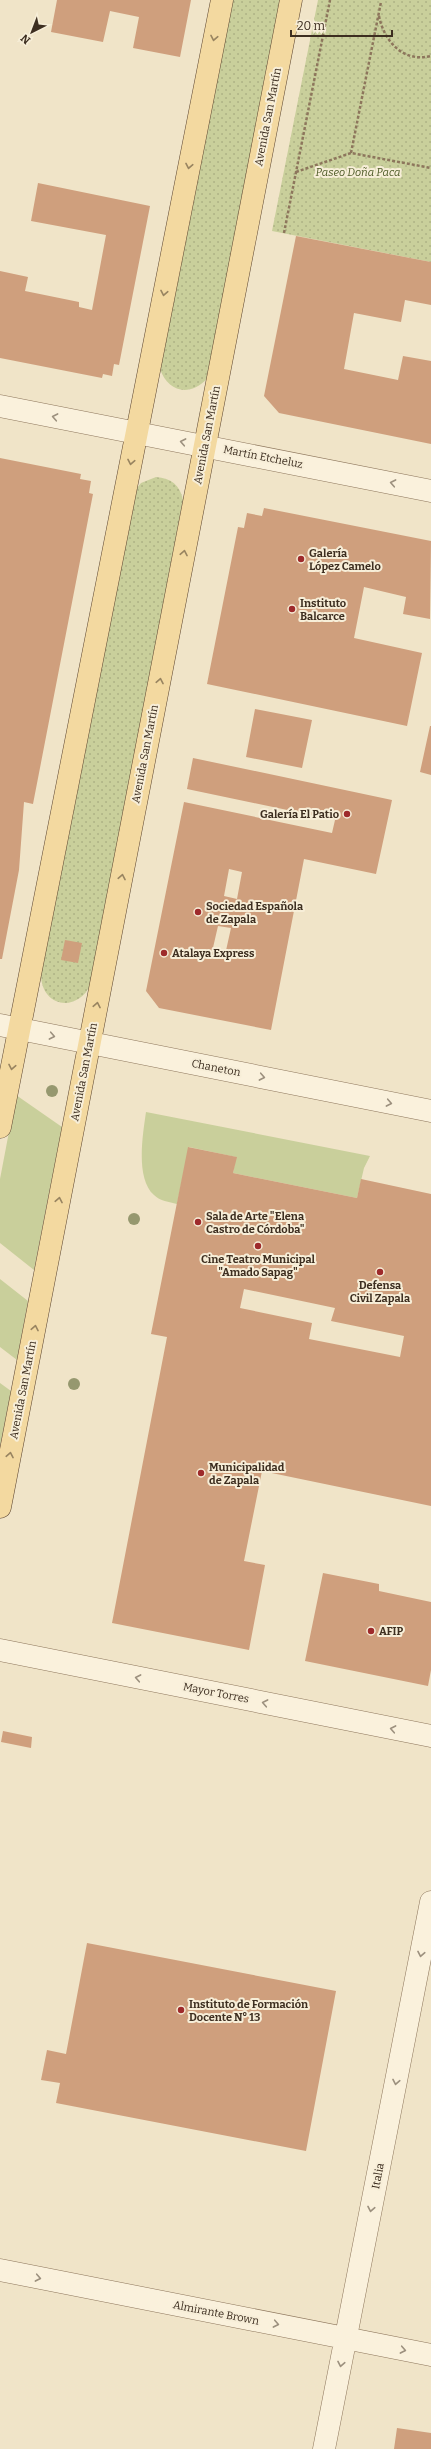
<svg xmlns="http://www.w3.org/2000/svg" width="431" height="2449" viewBox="0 0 431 2449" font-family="Bitter,serif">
<defs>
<pattern id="park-dots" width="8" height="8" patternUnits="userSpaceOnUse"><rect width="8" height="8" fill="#c9cf9b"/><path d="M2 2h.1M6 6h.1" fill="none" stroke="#aeb285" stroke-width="1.8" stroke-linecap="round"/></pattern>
</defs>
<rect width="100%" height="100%" fill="#f0e4c8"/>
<path fill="#c9cf9b" d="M 16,1095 L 62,1127 L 34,1270 L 0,1243 L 0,1179 Z
M 146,1112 L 370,1156 L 364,1168 L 357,1198 L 233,1173 L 236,1157 L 189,1147 L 177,1204 C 169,1202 160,1201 154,1195 C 135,1178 143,1134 146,1112 Z
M 0,1279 L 28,1301 L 17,1360 L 0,1347 Z
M 0,1383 L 11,1391 L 0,1446 Z"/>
<path fill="url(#park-dots)" d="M 230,0 L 282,0 L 207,379 C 189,397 168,392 160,369 Z
M 318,0 L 431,0 L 431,262 L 272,231 Z
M 156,477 C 171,478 180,485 183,500 L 91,984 C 77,1014 40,1007 41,973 L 136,489 L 141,483 Z"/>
<path fill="#cf9f7d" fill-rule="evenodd" d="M 57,0 L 191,0 L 180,57 L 133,48 L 139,17 L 110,11 L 103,42 L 51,32 Z
M 38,183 L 150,206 L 119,365 L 114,364 L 112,376 L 103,374 L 102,378 L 0,358 L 0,271 L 28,277 L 25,291 L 79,302 L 79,307 L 92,310 L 106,235 L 31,221 Z
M 296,236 L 431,262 L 431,305 L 405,300 L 401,322 L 354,313 L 344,369 L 398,380 L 403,356 L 431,361 L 431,444 L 279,413 L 264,396 Z
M 0,458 L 81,474 L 80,479 L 91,481 L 89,493 L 93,494 L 33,804 L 24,802 L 19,870 L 2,959 L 0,959 Z
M 264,508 L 431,541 L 430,619 L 403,614 L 406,597 L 364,587 L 354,638 L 422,653 L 407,726 L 207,684 L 238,527 L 244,528 L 247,513 L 262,516 Z
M 255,709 L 312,720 L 302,768 L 246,757 Z
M 430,726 L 431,726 L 431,775 L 420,772 Z
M 193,758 L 392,800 L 376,874 L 304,859 L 271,1030 L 159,1008 L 146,991 L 184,802 L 332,833 L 335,820 L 187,789 ZM 229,869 L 242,872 L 237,899 L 224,896 ZM 218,926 L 231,928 L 225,955 L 212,952 Z
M 65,940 L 82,943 L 78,963 L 61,960 Z
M 188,1147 L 237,1157 L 233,1173 L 357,1198 L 361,1179 L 431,1194 L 431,1506 L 262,1471 L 244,1561 L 265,1565 L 249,1650 L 112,1623 L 167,1337 L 151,1334 ZM 244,1289 L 335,1308 L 331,1321 L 404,1336 L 400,1357 L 309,1339 L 312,1323 L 240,1308 Z
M 323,1573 L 379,1584 L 379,1591 L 431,1602 L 431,1670 L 428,1686 L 305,1661 Z
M 3,1731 L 32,1737 L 31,1748 L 1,1742 Z
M 87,1943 L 336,1991 L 306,2151 L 56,2103 L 60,2083 L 41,2080 L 47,2050 L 66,2054 Z
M 397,2428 L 431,2433 L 431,2449 L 394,2449 Z"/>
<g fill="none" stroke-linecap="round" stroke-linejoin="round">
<defs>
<path id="minor" d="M 0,406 L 431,491
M 0,1025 L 431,1111
M 0,1650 L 431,1736
M 0,2270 L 431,2355
M 324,2449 L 431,1902"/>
<path id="major" d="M 0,1127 L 222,0
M 0,1507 L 291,0"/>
</defs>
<use href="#minor" stroke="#8d765c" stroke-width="23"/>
<use href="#major" stroke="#5b4430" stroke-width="23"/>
<path stroke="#8d765c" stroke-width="2.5" stroke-dasharray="3 2" stroke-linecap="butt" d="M 379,16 C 384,41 403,63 431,56
M 351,153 L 381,2
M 296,172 L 351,153 L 431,168
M 284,233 L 330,0"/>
<use href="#minor" stroke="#faf1dc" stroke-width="22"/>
<use href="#major" stroke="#f3d9a0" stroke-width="22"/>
</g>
<g fill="#96986f">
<circle cx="52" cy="1091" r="6"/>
<circle cx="134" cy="1219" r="6"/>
<circle cx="74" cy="1384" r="6"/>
</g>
<defs><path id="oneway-chevron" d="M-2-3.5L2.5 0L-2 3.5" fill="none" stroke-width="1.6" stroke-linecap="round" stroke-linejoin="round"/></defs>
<g stroke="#988460">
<use href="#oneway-chevron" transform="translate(214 38) rotate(101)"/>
<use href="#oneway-chevron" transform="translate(189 166) rotate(101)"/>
<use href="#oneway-chevron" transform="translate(164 293) rotate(101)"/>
<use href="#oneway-chevron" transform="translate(131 462) rotate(101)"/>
<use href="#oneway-chevron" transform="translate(184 553) rotate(-79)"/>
<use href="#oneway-chevron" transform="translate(160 681) rotate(-79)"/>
<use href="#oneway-chevron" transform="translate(122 877) rotate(-79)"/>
<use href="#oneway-chevron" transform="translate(97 1005) rotate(-79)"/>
<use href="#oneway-chevron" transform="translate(12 1067) rotate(101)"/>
<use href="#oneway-chevron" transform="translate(59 1200) rotate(-79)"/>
<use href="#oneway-chevron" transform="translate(35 1328) rotate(-79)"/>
<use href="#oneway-chevron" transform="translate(10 1455) rotate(-79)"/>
</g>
<g stroke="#9c907e">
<use href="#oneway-chevron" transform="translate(55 417) rotate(-169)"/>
<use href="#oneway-chevron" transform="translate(183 442) rotate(-169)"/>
<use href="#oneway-chevron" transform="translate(393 483) rotate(-169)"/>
<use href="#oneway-chevron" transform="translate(52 1036) rotate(11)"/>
<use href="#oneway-chevron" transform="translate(262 1077) rotate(11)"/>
<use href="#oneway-chevron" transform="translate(389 1103) rotate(11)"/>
<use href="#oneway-chevron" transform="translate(138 1678) rotate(-169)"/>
<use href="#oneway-chevron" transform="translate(265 1703) rotate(-169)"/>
<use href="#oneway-chevron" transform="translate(393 1729) rotate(-169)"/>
<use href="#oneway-chevron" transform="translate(421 1954) rotate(101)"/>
<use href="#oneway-chevron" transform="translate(396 2082) rotate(101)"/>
<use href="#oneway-chevron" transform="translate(371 2209) rotate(101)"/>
<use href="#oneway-chevron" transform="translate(38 2278) rotate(11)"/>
<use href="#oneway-chevron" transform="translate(276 2324) rotate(11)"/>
<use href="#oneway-chevron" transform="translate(403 2350) rotate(11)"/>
<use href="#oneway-chevron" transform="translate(341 2364) rotate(101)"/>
</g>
<g fill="#9e2a2b" stroke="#f7eed8" stroke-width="1.5">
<circle cx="301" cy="559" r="4"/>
<circle cx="292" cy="609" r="4"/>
<circle cx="347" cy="814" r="4"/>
<circle cx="198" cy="912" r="4"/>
<circle cx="164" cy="953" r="4"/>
<circle cx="198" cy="1222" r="4"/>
<circle cx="258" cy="1246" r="4"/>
<circle cx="380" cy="1272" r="4"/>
<circle cx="201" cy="1473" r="4"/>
<circle cx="371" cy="1631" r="4"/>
<circle cx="181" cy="2010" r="4"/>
</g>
<g text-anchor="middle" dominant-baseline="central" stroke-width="4" stroke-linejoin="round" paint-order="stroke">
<g font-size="11" fill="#3d2e20" stroke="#f7eed8">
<text transform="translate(268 117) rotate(-79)">Avenida San Martín</text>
<text transform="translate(207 435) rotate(-79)">Avenida San Martín</text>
<text transform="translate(263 457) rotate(11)">Martín Etcheluz</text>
<text transform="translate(145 754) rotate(-79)">Avenida San Martín</text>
<text transform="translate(216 1068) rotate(11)">Chaneton</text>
<text transform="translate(84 1072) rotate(-79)">Avenida San Martín</text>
<text transform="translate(23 1390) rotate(-79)">Avenida San Martín</text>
<text transform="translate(216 1693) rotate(11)">Mayor Torres</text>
<text transform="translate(378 2176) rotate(-79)">Italia</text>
<text transform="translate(216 2313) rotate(11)">Almirante Brown</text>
</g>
<g font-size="11" font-style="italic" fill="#4d5a26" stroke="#f7eed8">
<text x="358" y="172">Paseo Doña Paca</text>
</g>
<g font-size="11" font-weight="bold" fill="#3d2e20" stroke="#f7eed8" text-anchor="start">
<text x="309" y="553">Galería<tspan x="309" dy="13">López Camelo</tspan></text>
<text x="300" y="603">Instituto<tspan x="300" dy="13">Balcarce</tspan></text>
<text x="339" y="814" text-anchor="end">Galería El Patio</text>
<text x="206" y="906">Sociedad Española<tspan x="206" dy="13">de Zapala</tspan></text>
<text x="172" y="953">Atalaya Express</text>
<text x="206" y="1216">Sala de Arte "Elena<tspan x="206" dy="13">Castro de Córdoba"</tspan></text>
<text x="258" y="1259" text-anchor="middle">Cine Teatro Municipal<tspan x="258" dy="13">"Amado Sapag"</tspan></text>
<text x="380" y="1285" text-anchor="middle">Defensa<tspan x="380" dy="13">Civil Zapala</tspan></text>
<text x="209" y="1467">Municipalidad<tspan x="209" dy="13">de Zapala</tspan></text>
<text x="379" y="1631">AFIP</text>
<text x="189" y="2004">Instituto de Formación<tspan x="189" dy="13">Docente N° 13</tspan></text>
</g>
</g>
<g transform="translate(32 32) rotate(222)" stroke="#f7eed8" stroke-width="3" paint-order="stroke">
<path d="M0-3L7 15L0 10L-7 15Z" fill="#3d2e20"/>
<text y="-6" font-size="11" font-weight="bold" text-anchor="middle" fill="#3d2e20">N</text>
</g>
<path d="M291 30v6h101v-6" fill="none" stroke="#3d2e20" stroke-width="2"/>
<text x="297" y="30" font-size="12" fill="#3d2e20" stroke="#f7eed8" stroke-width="3" paint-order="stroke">20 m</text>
</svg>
